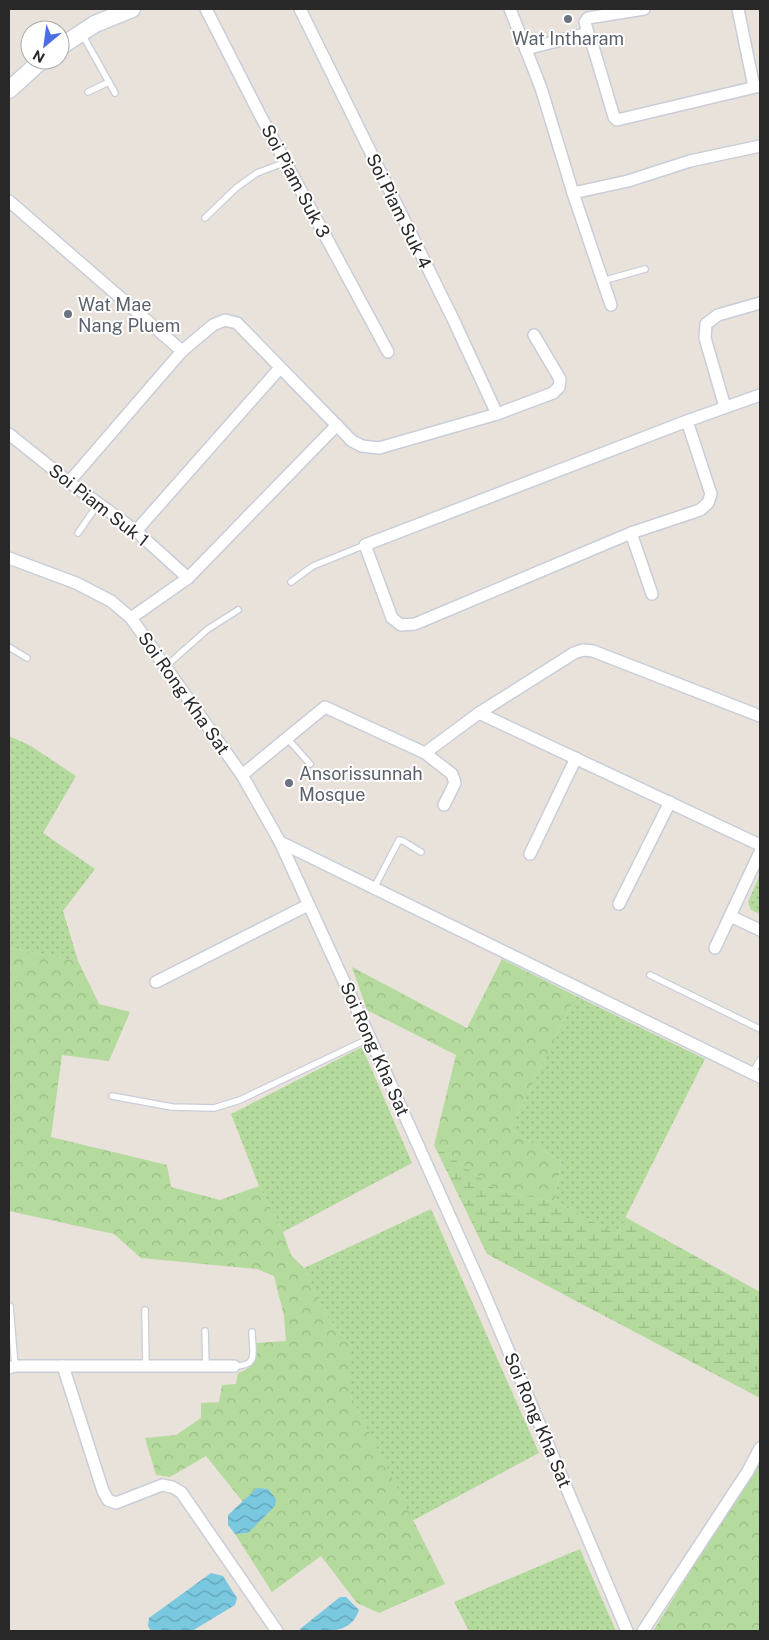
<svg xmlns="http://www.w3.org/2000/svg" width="769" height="1640" font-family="'Public Sans',sans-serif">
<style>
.grass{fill:url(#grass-dots)}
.forest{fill:url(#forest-crowns)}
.wetland{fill:url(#wetland-marsh)}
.water{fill:url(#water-waves)}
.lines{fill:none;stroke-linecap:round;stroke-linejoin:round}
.lane-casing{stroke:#c9cdd8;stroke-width:8}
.street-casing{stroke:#c9cdd8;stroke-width:14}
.secondary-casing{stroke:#c9cdd8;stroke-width:19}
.lane{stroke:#fff;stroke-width:5.5}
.street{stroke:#fff;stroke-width:11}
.secondary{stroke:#fff;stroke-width:16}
.worship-dot{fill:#6b7280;stroke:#fff;stroke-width:2}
.labels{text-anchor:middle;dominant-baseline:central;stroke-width:4;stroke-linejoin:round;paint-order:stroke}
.worship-label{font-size:18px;fill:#5b616d;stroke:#fff;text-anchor:start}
.street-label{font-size:18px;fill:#282828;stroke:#fff}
</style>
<defs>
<pattern id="grass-dots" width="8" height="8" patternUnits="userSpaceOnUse" patternTransform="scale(1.25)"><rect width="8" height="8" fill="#b4da9d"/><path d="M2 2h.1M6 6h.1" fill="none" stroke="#9bbb87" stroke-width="1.8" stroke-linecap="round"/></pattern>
<pattern id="forest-crowns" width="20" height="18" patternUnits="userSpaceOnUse" patternTransform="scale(1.25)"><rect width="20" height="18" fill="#b4da9d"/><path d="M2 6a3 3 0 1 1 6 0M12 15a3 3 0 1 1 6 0" fill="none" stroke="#9bbb87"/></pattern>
<pattern id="wetland-marsh" width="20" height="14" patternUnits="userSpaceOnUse" patternTransform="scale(1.25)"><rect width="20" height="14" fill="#b4da9d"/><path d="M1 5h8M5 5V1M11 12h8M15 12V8" fill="none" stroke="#9bbb87"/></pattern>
<pattern id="water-waves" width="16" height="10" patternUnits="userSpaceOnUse" patternTransform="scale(1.25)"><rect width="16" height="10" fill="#79c8e0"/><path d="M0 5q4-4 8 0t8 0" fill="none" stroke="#63a2b6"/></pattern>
</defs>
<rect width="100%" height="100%" fill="#e9e2db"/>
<g class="grass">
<path d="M9 736 31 746 76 776 43 833 95 869 63 911 78 961 9 948Z"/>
<path d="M760 874V914L751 910 748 902Z"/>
<path d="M576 996 705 1059 617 1234 555 1202 561 1161 510 1129Z"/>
<path d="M362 1047 412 1163 283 1232 259 1186 231 1114Z"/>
<path d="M431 1209 539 1453 412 1521 351 1396V1346L326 1315 304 1268Z"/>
<path d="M580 1549 616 1631H469L454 1602Z"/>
</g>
<g class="forest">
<path d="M9 948 78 961 99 1004 130 1012 109 1061 62 1055 51 1137 167 1165 171 1187 220 1200 259 1186 283 1232 291 1255 304 1268 326 1315 351 1346V1396L445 1584 379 1613 357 1603 321 1556 272 1592 235 1534 248 1533 257 1488 243 1502 206 1456 170 1477 156 1475 145 1438 176 1435 201 1418V1403L219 1402 222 1385 236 1384 238 1373C254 1368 256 1359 256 1343L286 1341 284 1316 274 1276 257 1269 141 1258 114 1234 9 1211Z"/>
<path d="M502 959 576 996 510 1129 561 1161 555 1202 499 1191 434 1145 456 1055 367 1010 352 967 467 1028Z"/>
<path d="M760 1460V1631H653Z"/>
</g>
<path class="wetland" d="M434 1145 499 1191 555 1202 617 1234 625 1217 760 1292V1398L487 1254Z"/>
<g class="water">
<path d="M257 1488 268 1489 276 1499 275 1506 248 1533 235 1534 228 1525V1515Z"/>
<path d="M211 1573 223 1576 237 1598 235 1605 192 1631H151L148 1626 149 1618Z"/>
<path d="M340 1597H346L359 1610C351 1636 322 1631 300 1631V1629Z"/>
</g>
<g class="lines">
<g class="lane-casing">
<g id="lane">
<path d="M82 34 115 93"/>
<path d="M88 92 109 82"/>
<path d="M205 218 236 188 257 173 286 162"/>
<path d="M602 281 645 269"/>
<path d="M78 533 98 504"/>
<path d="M291 582 313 566 365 545"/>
<path d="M9 647 27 658"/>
<path d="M165 667 208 629 238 610"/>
<path d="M287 738 310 764"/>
<path d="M374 888 399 840 403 841 421 852"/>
<path d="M650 975 760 1029"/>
<path d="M752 1073 760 1060"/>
<path d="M112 1096 172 1107 214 1108 240 1100 370 1038"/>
<path d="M10 1306 15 1366"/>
<path d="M145 1310 146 1366"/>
<path d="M205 1331 206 1366"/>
<path d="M234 1366C260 1366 252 1352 252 1332"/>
</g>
</g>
<g class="street-casing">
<g id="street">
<path d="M206 9 259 113 388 352"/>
<path d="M300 9 453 319 497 414"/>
<path d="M510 9 541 88 573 193 611 305"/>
<path d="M738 9 754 87"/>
<path d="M588 33 585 22 588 18 644 9"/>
<path d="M526 49 588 33 595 53 614 117 617 120 760 86"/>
<path d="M573 193 628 181 690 161 760 146"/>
<path d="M9 201 182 351 213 325 225 320 237 323 352 441 362 446 379 448 497 414 553 393 559 387 560 379 534 335"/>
<path d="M725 407 705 338 706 324 718 315 760 303"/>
<path d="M687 421 365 545 392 618 401 625 415 624 631 533 700 510 708 503 711 494 687 421 760 395"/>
<path d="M9 434 69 482 136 531 188 578"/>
<path d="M69 482 182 351"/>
<path d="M136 531 280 368"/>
<path d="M631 533 652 594"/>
<path d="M9 558 76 583 111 601 131 618 242 775 280 842 370 1038 482 1288 627 1631"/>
<path d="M131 618 188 578 337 425"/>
<path d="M479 713 760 845"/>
<path d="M425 753 452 774 455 783 444 805"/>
<path d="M242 775 325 707 425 753 479 713 574 653 583 650 593 651 760 716"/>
<path d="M280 842 760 1077"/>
<path d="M530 854 576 758"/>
<path d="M619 904 670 802"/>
<path d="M730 916 760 930"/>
<path d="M715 948 760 852"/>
<path d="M156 982 308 905"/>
<path d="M63 1366 103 1491 108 1500 116 1503 162 1485 172 1487 181 1492 277 1631"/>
<path d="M9 1368 15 1366H234"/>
<path d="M643 1631 748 1471 760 1448"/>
</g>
</g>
<g class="secondary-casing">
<g id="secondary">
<path d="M60 47 95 24 132 9"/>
<path d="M9 90 42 60"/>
</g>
</g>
<use href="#lane" class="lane"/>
<use href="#street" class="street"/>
<use href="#secondary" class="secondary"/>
</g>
<g class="worship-dot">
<circle cx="568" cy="19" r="5"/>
<circle cx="68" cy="314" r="5"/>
<circle cx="289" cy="783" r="5"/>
</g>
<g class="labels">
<g class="worship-label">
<text x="568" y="38" text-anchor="middle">Wat Intharam</text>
<text x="78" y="304">Wat Mae<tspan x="78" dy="21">Nang Pluem</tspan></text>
<text x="299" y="773">Ansorissunnah<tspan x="299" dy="21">Mosque</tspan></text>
</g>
<g class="street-label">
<text transform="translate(296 181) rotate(62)">Soi Piam Suk 3</text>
<text transform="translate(399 211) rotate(64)">Soi Piam Suk 4</text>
<text transform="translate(99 505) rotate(38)">Soi Piam Suk 1</text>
<text transform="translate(184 693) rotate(55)">Soi Rong Kha Sat</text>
<text transform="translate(375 1049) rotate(66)">Soi Rong Kha Sat</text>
<text transform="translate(538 1420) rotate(67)">Soi Rong Kha Sat</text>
</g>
</g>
<rect width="769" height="1640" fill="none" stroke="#282828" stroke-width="20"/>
<g transform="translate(45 45) rotate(209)"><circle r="24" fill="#ffffff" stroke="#a9a9a9"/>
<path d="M0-4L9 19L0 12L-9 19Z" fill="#4c6ee5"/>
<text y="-8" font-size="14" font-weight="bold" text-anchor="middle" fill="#282828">N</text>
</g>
</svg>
